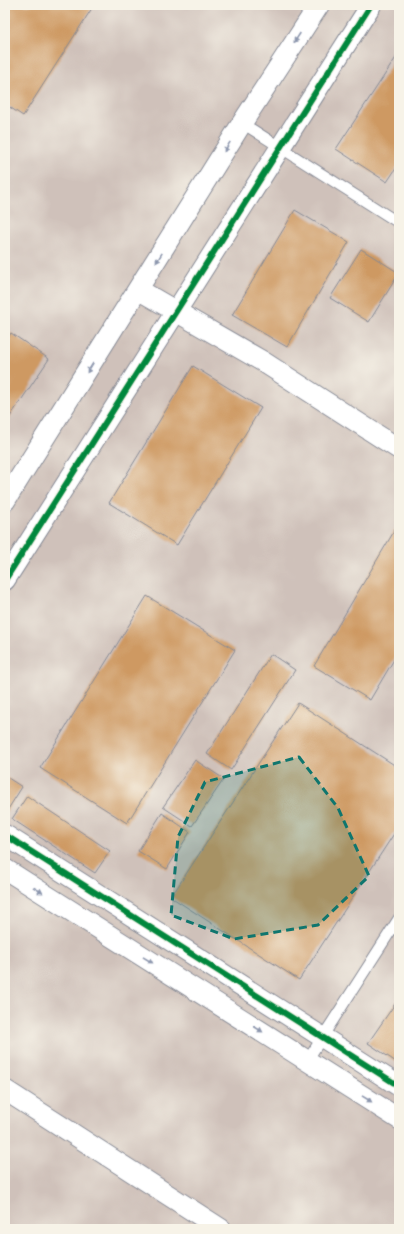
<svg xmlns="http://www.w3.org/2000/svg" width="404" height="1234" font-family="Pangolin,sans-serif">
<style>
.industrial{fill:#cfc1ba}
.building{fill:#ce9962}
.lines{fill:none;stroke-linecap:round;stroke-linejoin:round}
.lane-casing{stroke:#868994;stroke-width:12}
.street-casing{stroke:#868994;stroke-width:22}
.lane{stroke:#fff;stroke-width:10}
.street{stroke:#fff;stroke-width:20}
.cycleway-casing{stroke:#f7f3e8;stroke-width:8}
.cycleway{stroke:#00873e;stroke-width:6}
.oneway{fill:#8d97ae}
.marked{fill:#0f766e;fill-opacity:0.2;stroke:#0f766e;stroke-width:3;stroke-dasharray:8 5;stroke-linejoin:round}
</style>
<rect width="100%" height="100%" fill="#f7f3e8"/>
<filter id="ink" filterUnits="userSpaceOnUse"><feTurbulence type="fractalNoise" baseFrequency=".025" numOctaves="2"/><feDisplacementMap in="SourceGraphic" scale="8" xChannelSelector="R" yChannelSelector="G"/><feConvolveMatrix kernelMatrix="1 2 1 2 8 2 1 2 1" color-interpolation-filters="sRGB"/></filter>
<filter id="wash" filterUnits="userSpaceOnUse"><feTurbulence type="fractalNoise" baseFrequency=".012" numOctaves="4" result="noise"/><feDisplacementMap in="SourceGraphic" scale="16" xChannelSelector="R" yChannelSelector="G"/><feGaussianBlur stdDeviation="0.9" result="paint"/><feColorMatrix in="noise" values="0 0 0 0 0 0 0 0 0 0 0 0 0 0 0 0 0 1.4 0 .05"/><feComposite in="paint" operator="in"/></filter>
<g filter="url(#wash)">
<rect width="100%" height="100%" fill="#f2e3c9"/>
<rect class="industrial" x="5" y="5" width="394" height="1224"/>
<g id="blocks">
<g class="building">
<path d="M5 5H94L23 116 5 104Z"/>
<path d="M399 53V164L387 182 336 149Z"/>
<path d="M295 210 349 242 287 347 232 315Z"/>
<path d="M361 249 399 273 369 322 330 298Z"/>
<path d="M11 333 49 359 5 424V342Z"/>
<path d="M193 366 261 408 177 545 109 503Z"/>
<path d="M399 523V651L370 700 314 666Z"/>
<path d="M147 596 235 650 127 823 40 768Z"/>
<path d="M271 654 295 670 231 770 207 754Z"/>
<path d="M298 703 399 768V826L299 980 171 897Z"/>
<path d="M195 760 224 779 192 826 163 807Z"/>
<path d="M5 776 22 787 5 814Z"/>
<path d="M27 796 110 851 95 873 12 819Z"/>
<path d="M162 813 190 832 167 869 138 851Z"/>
<path d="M397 1001 399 1002V1064L368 1043Z"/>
</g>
</g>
</g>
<g filter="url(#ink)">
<use href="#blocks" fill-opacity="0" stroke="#868994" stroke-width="1"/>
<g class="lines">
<g class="lane-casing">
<g id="lane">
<path d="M242 123 399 223"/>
<path d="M307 1061 399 918"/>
</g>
</g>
<g class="street-casing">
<g id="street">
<path d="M139 290 262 361 399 449"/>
<path d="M5 501 242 123 319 5"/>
<path d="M5 580 371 5"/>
<path d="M5 835 399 1086"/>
<path d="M5 869 399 1119"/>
<path d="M5 1090 221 1229"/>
</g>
</g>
<use href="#lane" class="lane"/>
<use href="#street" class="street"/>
<g class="cycleway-casing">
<g id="cycleway">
<path d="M5 580 371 5"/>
<path d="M5 835 399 1086"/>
</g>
</g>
<use href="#cycleway" class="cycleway"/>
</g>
<defs><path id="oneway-solid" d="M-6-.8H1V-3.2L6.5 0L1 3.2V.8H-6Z"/></defs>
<g class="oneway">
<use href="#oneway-solid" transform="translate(297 38) rotate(123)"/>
<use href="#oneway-solid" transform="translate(227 147) rotate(122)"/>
<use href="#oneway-solid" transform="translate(159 258) rotate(122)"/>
<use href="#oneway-solid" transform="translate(90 368) rotate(122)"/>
<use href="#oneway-solid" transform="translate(38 890) rotate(32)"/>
<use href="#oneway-solid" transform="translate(148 960) rotate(32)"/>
<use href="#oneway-solid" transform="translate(258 1029) rotate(32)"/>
<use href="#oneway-solid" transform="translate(367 1099) rotate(32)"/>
</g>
</g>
<path class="marked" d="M299 757 338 808 369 876 318 925 234 939 171 915 178 837 205 782Z"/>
<rect width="404" height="1234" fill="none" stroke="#f7f3e8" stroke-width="20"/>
</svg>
